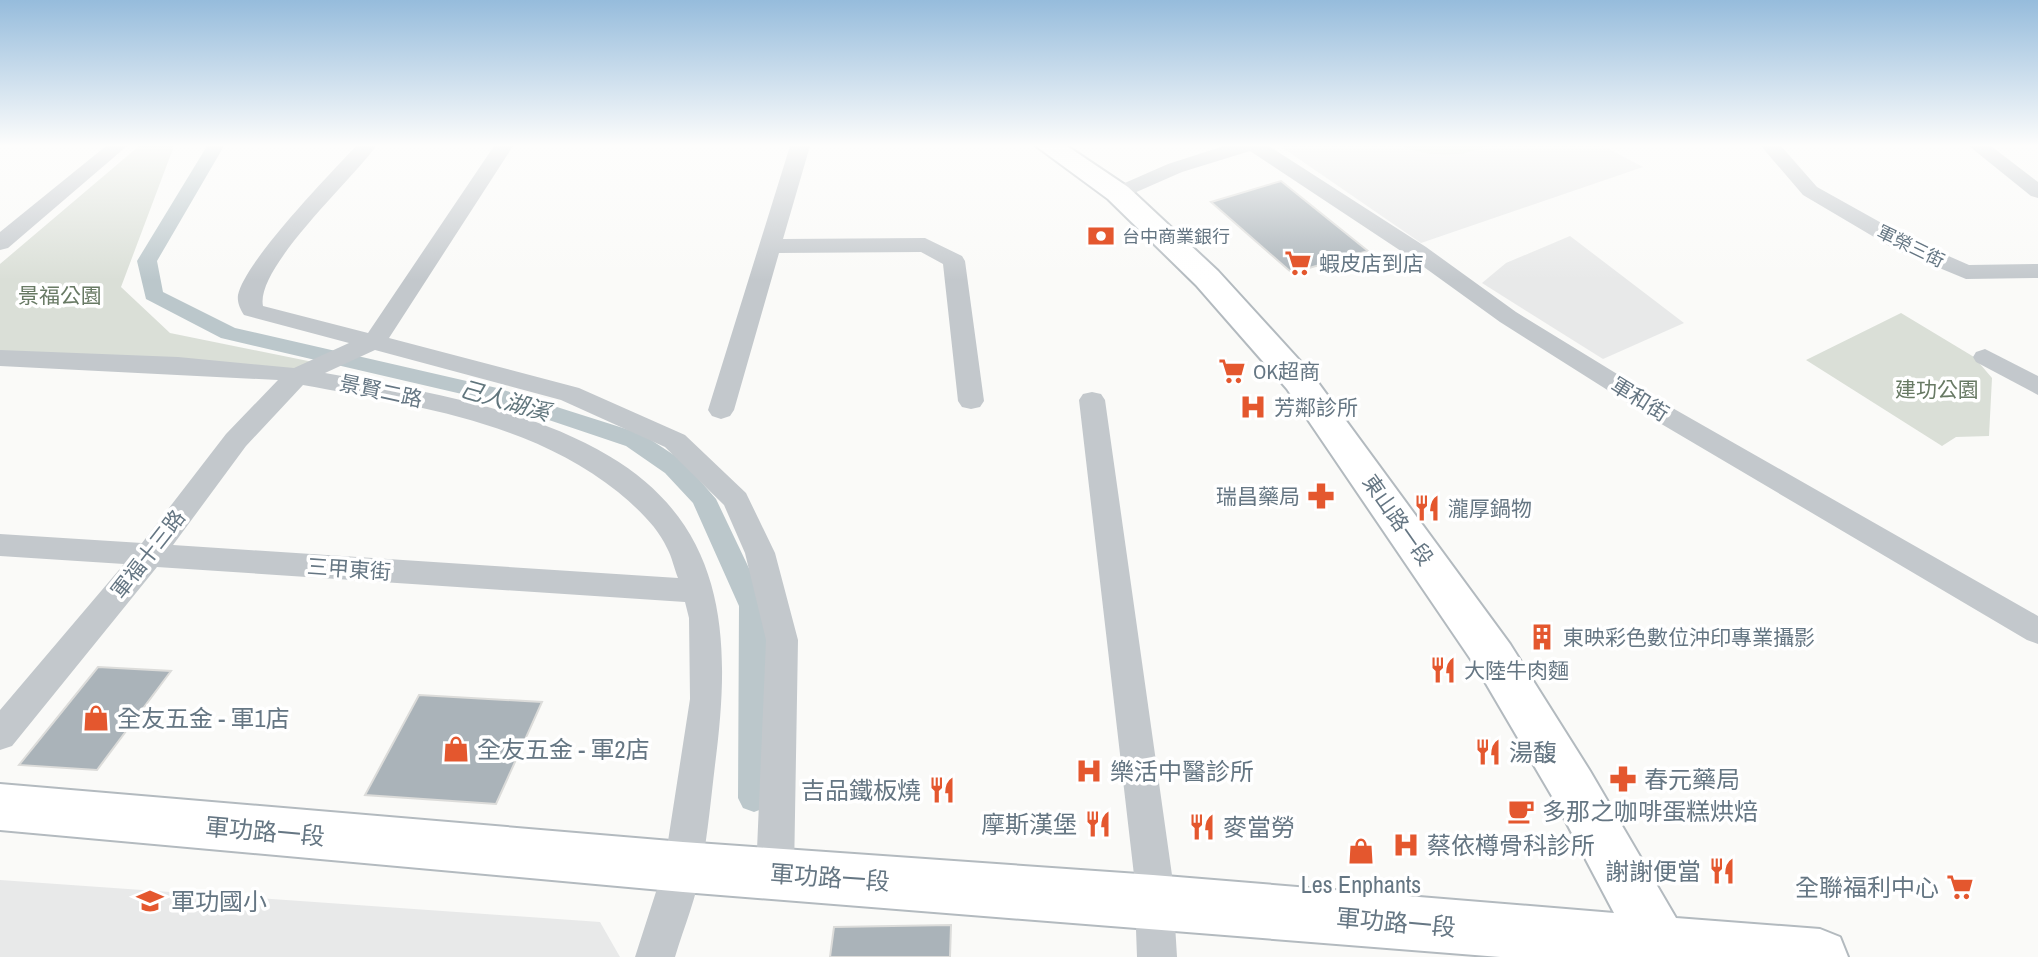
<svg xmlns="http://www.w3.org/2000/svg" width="2038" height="957" font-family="'Archivo Narrow','Noto Sans TC',sans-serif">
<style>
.built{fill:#e8e9e9}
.green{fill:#dadfd7}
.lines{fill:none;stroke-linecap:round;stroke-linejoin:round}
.canal{fill:#bbc7cb;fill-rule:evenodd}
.building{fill:#aab3b9;stroke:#dcdcda;stroke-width:2}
.secondary-casing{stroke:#b3babf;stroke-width:4}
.minor{fill:#c3c8cc;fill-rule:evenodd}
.secondary{fill:#fff;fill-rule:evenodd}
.labels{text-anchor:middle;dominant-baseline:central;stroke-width:7;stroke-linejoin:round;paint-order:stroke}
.far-poi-label{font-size:18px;fill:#657683;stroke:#fff;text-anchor:start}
.far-street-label{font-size:18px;fill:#657683;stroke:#fff}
.poi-label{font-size:21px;fill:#657683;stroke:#fff;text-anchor:start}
.park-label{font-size:21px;fill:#687a64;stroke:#fff}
.street-label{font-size:21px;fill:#657683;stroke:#fff}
.water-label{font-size:23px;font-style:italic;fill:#60757c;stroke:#fff}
.near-poi-label{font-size:24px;fill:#657683;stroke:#fff;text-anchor:start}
.near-street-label{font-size:24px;fill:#657683;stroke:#fff}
</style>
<rect width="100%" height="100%" fill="#fafaf8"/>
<g class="built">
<path d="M1280 146H1603L1643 167 1421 243Z"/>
<path d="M1570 236 1684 323 1603 359 1482 283 1506 263Z"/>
<path d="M0 880 600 922 620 957H0Z"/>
</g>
<g class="green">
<path d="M139 146H174L121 287 170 333 318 363 324 371 0 352V264Z"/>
<path d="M1402 146H1487C1462 158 1427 157 1402 146Z"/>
<path d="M1901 313 1974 357 1992 378 1989 436 1956 437 1942 446 1806 360Z"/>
</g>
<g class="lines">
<path class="canal" d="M207 146H224L157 261 163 292 235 328 497 388 642 434 683 461 716 499 767 606 770 798 765 808 754 812 743 808 738 798 739 606 693 503 665 473 626 446 492 401 221 338 146 299 137 261Z"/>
</g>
<g class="building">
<path d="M1281 181 1368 251 1292 273 1211 202Z"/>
<path d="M98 667 171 671 97 770 19 765Z"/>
<path d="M419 695 542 702 496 804 365 795Z"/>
<path d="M951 925 950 957H830L834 927Z"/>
</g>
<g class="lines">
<g class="secondary-casing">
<path id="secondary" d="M1036 146H1067L1128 187 1218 271 1311 373 1510 644 1590 771 1676 918 1820 929 1840 937 1848 957H1500L683 892 0 830V784L683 842 1153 875 1614 913 1556 803 1478 670 1287 389 1196 285 1108 199Z"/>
</g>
<g class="minor">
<path d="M106 146H127L8 248 0 250V232Z"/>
<path d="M356 146H376C353 179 255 268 263 306L368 333 494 146H513L389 338 579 388 685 435 746 493 775 553 798 640 794 873 789 886 775 891 761 886 756 873 766 640 745 553 724 505 665 447 561 400 375 350 325 373C418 390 527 407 609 456 729 527 731 642 715 765 711 798 708 832 702 865 697 896 684 927 675 957H635L664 867 690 699 689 618 685 602 157 567 12 746 0 750V710L124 564 0 556V534L142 543 226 434 278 380 0 366V350L178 357 294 368 349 343 244 315C240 309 237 302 238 295 245 261 330 174 356 146ZM303 385C411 405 530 421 618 492 636 507 657 526 667 548 672 557 674 568 678 578L173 545 246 446Z"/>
<path d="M790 146H810L783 239 925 238 962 256 965 261 984 401 980 407 971 409 962 407 958 401 943 264 921 252 779 253 734 410 730 416 721 419 712 416 708 410Z"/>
<path d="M1224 146H1269L1426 247 1516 312 1676 410 2038 616V644L2027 640 1658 422 1500 322 1410 257 1250 151 1182 172 1125 197 1118 199 1108 193 1111 189 1168 164Z"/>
<path d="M1761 146H1781L1817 187 1912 240 1969 265 2038 264V278L1966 279 1896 250 1803 195Z"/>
<path d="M1969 146H1991L2038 182V198L2031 196Z"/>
<path d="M1985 349 2038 376V395L1976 362 1973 357 1976 352Z"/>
<path d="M1092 392 1101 394 1105 400 1172 875 1177 957H1137L1134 875 1079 400 1083 394Z"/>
</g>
<use href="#secondary" class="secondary"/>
</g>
<linearGradient id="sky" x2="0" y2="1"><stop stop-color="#96bcdc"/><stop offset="0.52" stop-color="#fdfdfc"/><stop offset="1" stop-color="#fdfdfc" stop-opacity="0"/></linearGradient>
<rect width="2038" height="280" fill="url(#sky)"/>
<defs>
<g id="bank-bare" transform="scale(2.1)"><path d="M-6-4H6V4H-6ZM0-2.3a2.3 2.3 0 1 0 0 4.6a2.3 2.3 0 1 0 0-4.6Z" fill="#e4572e" stroke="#fff" stroke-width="2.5" paint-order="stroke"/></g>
<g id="supermarket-bare" transform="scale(2.1)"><path d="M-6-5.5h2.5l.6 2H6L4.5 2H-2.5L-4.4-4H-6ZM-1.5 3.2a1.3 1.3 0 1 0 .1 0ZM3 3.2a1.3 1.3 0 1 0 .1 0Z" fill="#e4572e" stroke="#fff" stroke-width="2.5" paint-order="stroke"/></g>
<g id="hospital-bare" transform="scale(2.1)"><path d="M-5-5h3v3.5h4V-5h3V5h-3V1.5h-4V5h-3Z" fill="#e4572e" stroke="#fff" stroke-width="2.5" paint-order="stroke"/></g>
<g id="pharmacy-bare" transform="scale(2.1)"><path d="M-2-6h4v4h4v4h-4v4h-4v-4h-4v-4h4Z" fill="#e4572e" stroke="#fff" stroke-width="2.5" paint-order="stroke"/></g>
<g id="restaurant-bare" transform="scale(2.1)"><path d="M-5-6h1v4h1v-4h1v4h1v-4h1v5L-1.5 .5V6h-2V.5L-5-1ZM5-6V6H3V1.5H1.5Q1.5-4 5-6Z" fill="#e4572e" stroke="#fff" stroke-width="2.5" paint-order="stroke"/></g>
<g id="building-bare" transform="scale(2.1)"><path d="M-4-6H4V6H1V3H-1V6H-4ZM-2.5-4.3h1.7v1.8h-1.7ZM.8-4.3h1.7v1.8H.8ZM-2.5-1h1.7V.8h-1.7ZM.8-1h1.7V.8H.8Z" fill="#e4572e" stroke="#fff" stroke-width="2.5" paint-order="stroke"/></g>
<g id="shop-bare" transform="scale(2.1)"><path d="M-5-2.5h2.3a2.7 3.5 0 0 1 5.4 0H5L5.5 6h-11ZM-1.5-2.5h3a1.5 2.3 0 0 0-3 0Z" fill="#e4572e" stroke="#fff" stroke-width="2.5" paint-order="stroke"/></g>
<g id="cafe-bare" transform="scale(2.1)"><path d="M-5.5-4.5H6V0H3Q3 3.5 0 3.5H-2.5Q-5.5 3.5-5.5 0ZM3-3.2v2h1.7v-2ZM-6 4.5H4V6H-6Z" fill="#e4572e" stroke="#fff" stroke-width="2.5" paint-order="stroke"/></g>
<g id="school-bare" transform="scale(2.1)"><path d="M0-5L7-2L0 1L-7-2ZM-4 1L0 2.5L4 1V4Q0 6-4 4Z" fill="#e4572e" stroke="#fff" stroke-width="2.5" paint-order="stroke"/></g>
</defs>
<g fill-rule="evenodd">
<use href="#bank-bare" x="1101" y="236"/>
<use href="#supermarket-bare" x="1298" y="263"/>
<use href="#supermarket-bare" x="1232" y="371"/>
<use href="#hospital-bare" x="1253" y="407"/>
<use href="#pharmacy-bare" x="1321" y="496"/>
<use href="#restaurant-bare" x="1427" y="508"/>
<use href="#building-bare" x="1542" y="637"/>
<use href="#restaurant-bare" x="1443" y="670"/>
<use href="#shop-bare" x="96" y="718"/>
<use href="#shop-bare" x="456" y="749"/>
<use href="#restaurant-bare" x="1488" y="752"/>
<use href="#hospital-bare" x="1089" y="771"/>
<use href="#pharmacy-bare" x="1623" y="779"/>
<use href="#restaurant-bare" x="942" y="790"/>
<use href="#cafe-bare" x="1521" y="811"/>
<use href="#restaurant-bare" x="1098" y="824"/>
<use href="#restaurant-bare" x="1202" y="827"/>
<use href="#hospital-bare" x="1406" y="845"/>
<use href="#shop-bare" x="1361" y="851"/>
<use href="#restaurant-bare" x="1722" y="871"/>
<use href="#supermarket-bare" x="1960" y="887"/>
<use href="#school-bare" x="150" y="901"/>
</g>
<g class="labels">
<g class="far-poi-label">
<text x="1122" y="236">台中商業銀行</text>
</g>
<g class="far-street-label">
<text transform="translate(1911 246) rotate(26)">軍榮三街</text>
</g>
<g class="poi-label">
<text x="1319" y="263">蝦皮店到店</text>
<text x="1253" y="371">OK超商</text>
<text x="1274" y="407">芳鄰診所</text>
<text x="1300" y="496" text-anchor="end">瑞昌藥局</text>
<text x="1448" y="508">瀧厚鍋物</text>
<text x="1563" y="637">東映彩色數位沖印專業攝影</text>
<text x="1464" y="670">大陸牛肉麵</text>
</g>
<g class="park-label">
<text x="60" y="295">景福公園</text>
<text x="1937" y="389">建功公園</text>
</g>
<g class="street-label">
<text transform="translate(381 391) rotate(12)">景賢二路</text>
<text transform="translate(1640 399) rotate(32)">軍和街</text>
<text transform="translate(1398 520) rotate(55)">東山路一段</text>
<text transform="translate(148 554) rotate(-52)">軍福十三路</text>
<text transform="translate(349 569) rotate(4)">三甲東街</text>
</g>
<g class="water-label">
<text transform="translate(505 400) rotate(16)">己人湖溪</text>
</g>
<g class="near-poi-label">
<text x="117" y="718">全友五金 - 軍1店</text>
<text x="477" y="749">全友五金 - 軍2店</text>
<text x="1509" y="752">湯馥</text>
<text x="1110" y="771">樂活中醫診所</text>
<text x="1644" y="779">春元藥局</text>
<text x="921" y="790" text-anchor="end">吉品鐵板燒</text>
<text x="1542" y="811">多那之咖啡蛋糕烘焙</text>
<text x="1077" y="824" text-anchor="end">摩斯漢堡</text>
<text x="1223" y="827">麥當勞</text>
<text x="1427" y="845">蔡依樽骨科診所</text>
<text x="1701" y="871" text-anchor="end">謝謝便當</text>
<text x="1361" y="884" text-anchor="middle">Les Enphants</text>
<text x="1939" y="887" text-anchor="end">全聯福利中心</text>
<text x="171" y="901">軍功國小</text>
</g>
<g class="near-street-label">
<text transform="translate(265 831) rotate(5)">軍功路一段</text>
<text transform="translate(830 877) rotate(4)">軍功路一段</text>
<text transform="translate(1396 922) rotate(5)">軍功路一段</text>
</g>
</g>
</svg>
